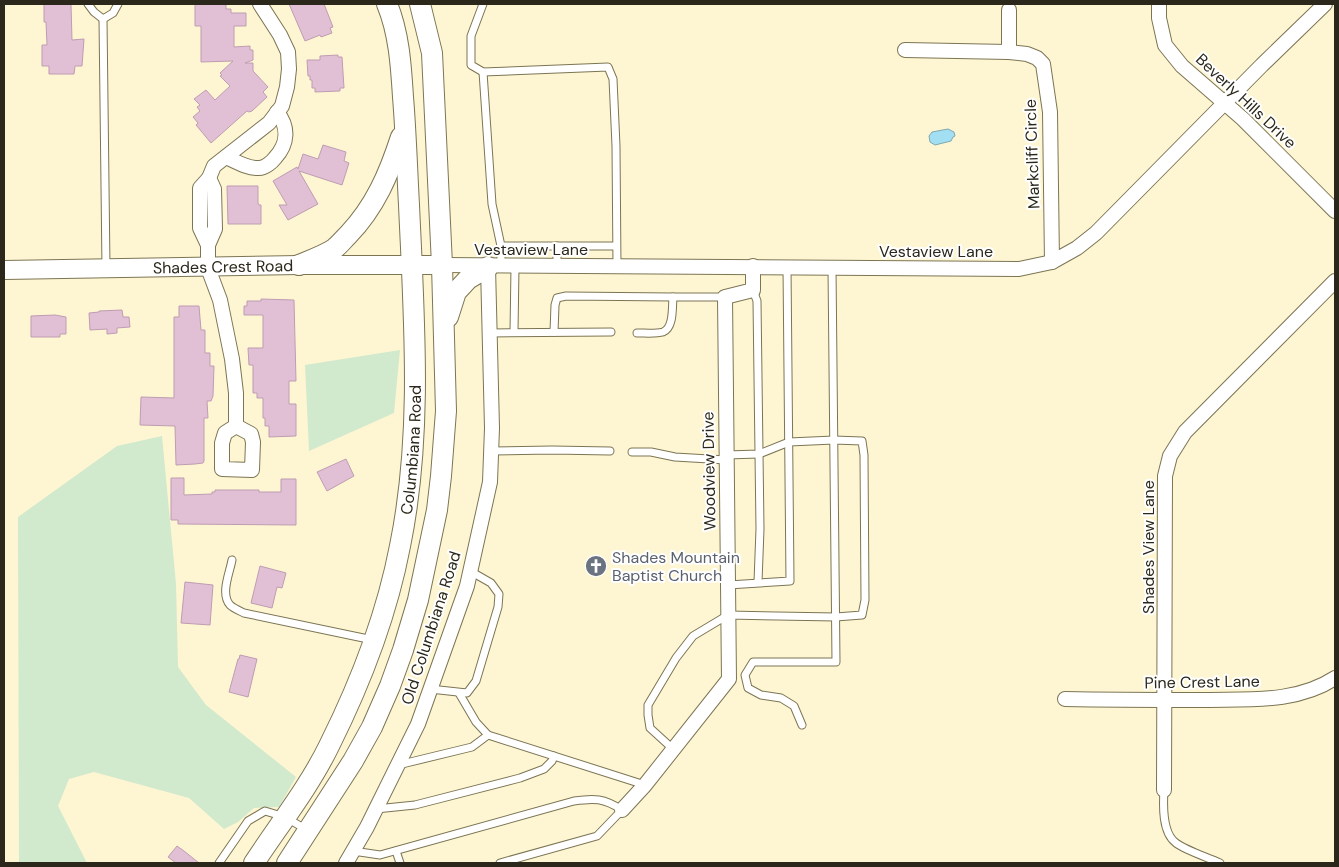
<svg xmlns="http://www.w3.org/2000/svg" width="1339" height="867" font-family="'DM Sans',sans-serif">
<style>
.green{fill:#d1e9cc}
.water{fill:#a3dff3;stroke:#7fa8b2}
.building{fill:#e1bfd4;stroke:#be9db2}
.lines{fill:none;stroke-linecap:round;stroke-linejoin:round}
.service-casing{stroke:#7c7554;stroke-width:9}
.minor-casing{stroke:#7c7554;stroke-width:16}
.tertiary-casing{stroke:#7c7554;stroke-width:20}
.secondary-casing{stroke:#7c7554;stroke-width:22}
.service{stroke:#fff;stroke-width:7}
.minor{stroke:#fff;stroke-width:14}
.tertiary{stroke:#fff;stroke-width:18}
.secondary{stroke:#fff;stroke-width:20}
.labels{text-anchor:middle;dominant-baseline:central;stroke-width:4;stroke-linejoin:round;paint-order:stroke}
.street-label{font-size:16px;fill:#2b271a;stroke:#fff}
.worship-label{font-size:16px;fill:#5b616d;stroke:#fff;text-anchor:start}
</style>
<rect width="100%" height="100%" fill="#fef6d2"/>
<g class="green">
<path d="M400 350 394 413 309 451 305 365Z"/>
<path d="M162 436 176 584 178 667 206 705 296 777 279 807 254 808 238 822 224 829 189 798 94 772 69 779 58 806 87 863H19L18 517 117 446Z"/>
</g>
<path class="water" d="M948 129 954 132 955 136 953 137 951 141 935 145 930 142 929 136 932 132Z"/>
<g class="building">
<path d="M44 4H71L72 40 84 39 82 66H75L74 74H49V66H42V45H47L46 22H44Z"/>
<path d="M195 4H223L226 5V9H231V13H246V26H234V47L250 46V50H253V60L245 63H253V71L268 87 263 92 267 97 252 111 249 112 247 111 211 143 196 125 198 123 193 117 200 111 197 107 200 105 194 99 206 90 215 100 230 86 220 76 222 75 220 73 233 61 201 62V26H195Z"/>
<path d="M289 4H324L333 27 330 28 332 33 321 37 320 35 305 41Z"/>
<path d="M338 55V57H342L344 88H340V91L315 92V88H312V80H310V76H308L307 60H320V56Z"/>
<path d="M323 145 346 152 344 161 349 163 342 185 299 171 318 204 288 220 279 205H287L273 181 297 167 298 169 303 154 318 159Z"/>
<path d="M227 186H258V203L259 205H261V224H228Z"/>
<path d="M261 299 294 300 296 381H289V404H296V436L269 437V426H265V418H263V398H257V393H253V365H249L248 348H263V315H244V306H247V301H261Z"/>
<path d="M179 306H199L201 330H205V353H210V366H214L213 396 211 401H207L208 418H204V461L203 463 195 464 176 465 175 426 140 425 141 397 174 398V317H179Z"/>
<path d="M122 310 123 317H129L130 327 117 328V333L107 334V329L90 330 89 313 99 312V311Z"/>
<path d="M55 315 66 317V334H60V337H31V316Z"/>
<path d="M346 459 354 476 327 491 317 472Z"/>
<path d="M171 478H184V495L212 494V492H215V490H259V492H281V479H296V525L178 524V520H171Z"/>
<path d="M260 566 286 573 282 588 277 587 272 608 251 603Z"/>
<path d="M185 582 213 585 210 625 181 623Z"/>
<path d="M240 655 257 659 248 697 229 692 238 659H239Z"/>
<path d="M177 846 184 851 199 863H176L168 857Z"/>
</g>
<g class="lines">
<g class="service-casing">
<g id="service">
<path d="M88 4 94 12 103 19"/>
<path d="M483 4 471 36V65L483 72 608 67 613 79 616 146 617 267"/>
<path d="M103 19 106 268"/>
<path d="M103 19 113 13 118 4"/>
<path d="M483 72 492 204 501 246H616"/>
<path d="M557 246V267"/>
<path d="M501 266V246"/>
<path d="M753 290 757 301 760 529 758 582"/>
<path d="M514 332 515 267"/>
<path d="M554 332 555 305 557 298 566 296 673 297"/>
<path d="M490 333 611 332"/>
<path d="M637 333C645 333 656 334 663 332 674 328 672 307 673 297H725"/>
<path d="M491 451 552 450 610 451"/>
<path d="M632 452H651L675 457 726 460"/>
<path d="M232 560C230 572 220 594 230 605 233 608 240 611 244 613L373 640"/>
<path d="M728 585 790 581 787 267"/>
<path d="M430 689 467 693 476 681 498 607 499 594 491 583 470 571"/>
<path d="M802 725 794 706 781 698 761 695 748 688 745 675 753 662H836L832 268"/>
<path d="M488 735 645 785"/>
<path d="M673 749 650 728 648 715V705L676 658 693 636 728 615 836 617 862 615 865 600 864 455 862 441 834 440 789 442 759 454 726 455"/>
<path d="M398 765 472 747 488 735 476 722 459 693"/>
<path d="M1164 790C1163 806 1162 833 1176 843 1187 851 1207 857 1220 863"/>
<path d="M376 809 415 805 520 778 544 769 552 761 554 756"/>
<path d="M353 851 380 855 574 801C594 798 604 798 622 810L597 836 500 863"/>
<path d="M396 851 400 863"/>
<path d="M219 863 248 821 265 811 285 817 307 830"/>
</g>
</g>
<g class="minor-casing">
<g id="minor">
<path d="M1159 4V18L1165 45 1182 66 1243 119 1335 211"/>
<path d="M905 50 1009 52 1027 54 1037 58 1043 64 1050 112 1052 262"/>
<path d="M1009 52V10"/>
<path d="M226 157C235 161 248 169 259 168 265 168 272 162 275 158 288 144 289 127 277 112"/>
<path d="M208 245 215 229 214 189 209 178"/>
<path d="M442 265 1019 269 1052 262 1077 248 1096 233 1262 65 1325 4"/>
<path d="M236 426V393L232 359 220 300 208 268V245L200 228V188L209 178 214 166 269 123 282 106 287 87 289 69 288 52 280 35 260 4"/>
<path d="M236 426 251 434 253 442 252 470 222 469V443L225 433Z"/>
<path d="M1065 699C1112 700 1159 700 1206 700 1250 699 1297 703 1335 678"/>
<path d="M1164 790 1165 476 1170 456 1185 432 1335 281"/>
<path d="M622 810 645 785 729 679 725 297 753 290V266"/>
<path d="M346 863 367 827 418 724 467 586 490 482 492 428 488 267"/>
</g>
</g>
<g class="tertiary-casing">
<g id="tertiary">
<path id="s1" d="M4 270 299 265H442"/>
</g>
</g>
<g class="secondary-casing">
<g id="secondary">
<path d="M299 265C311 260 323 256 334 249 339 245 343 240 348 235 375 207 389 174 401 137"/>
<path d="M448 317 456 292 468 279 488 267"/>
<path id="s2" d="M254 863C279 825 309 787 329 746 360 684 387 614 400 546 423 434 414 318 409 205 407 169 406 133 403 97 401 65 399 33 387 4"/>
<path d="M287 863 353 761 372 727 390 686 403 650 418 600 437 510 441 476 446 411 442 265 432 53 420 4"/>
</g>
</g>
<use href="#service" class="service"/>
<use href="#minor" class="minor"/>
<use href="#tertiary" class="tertiary"/>
<use href="#secondary" class="secondary"/>
</g>
<defs>
<g id="church-disc" transform="scale(1.125)"><circle r="9.5" fill="#6b7280" stroke="#fff"/><path d="M-1.2-6h2.4v3.5h3.3v2.4h-3.3V6h-2.4V-.1h-3.3v-2.4h3.3Z" fill="#fff"/></g>
</defs>
<g fill-rule="evenodd">
<use href="#church-disc" x="596" y="566"/>
</g>
<g class="labels">
<g class="street-label">
<text transform="translate(1246 101) rotate(43)">Beverly Hills Drive</text>
<text transform="translate(1032 154) rotate(-92)">Markcliff Circle</text>
<text x="531" y="249">Vestaview Lane</text>
<text x="936" y="251">Vestaview Lane</text>
<text stroke="none"><textPath href="#s1" startOffset="219">Shades Crest Road</textPath></text>
<text stroke="none"><textPath href="#s2" startOffset="449">Columbiana Road</textPath></text>
<text transform="translate(709 471) rotate(-91)">Woodview Drive</text>
<text transform="translate(1148 547) rotate(-90)">Shades View Lane</text>
<text transform="translate(431 628) rotate(-72)">Old Columbiana Road</text>
<text transform="translate(1202 682) rotate(-1)">Pine Crest Lane</text>
</g>
<g class="worship-label">
<text x="612" y="557">Shades Mountain<tspan x="612" dy="18">Baptist Church</tspan></text>
</g>
</g>
<rect width="1339" height="867" fill="none" stroke="#2b271a" stroke-width="10"/>
</svg>
